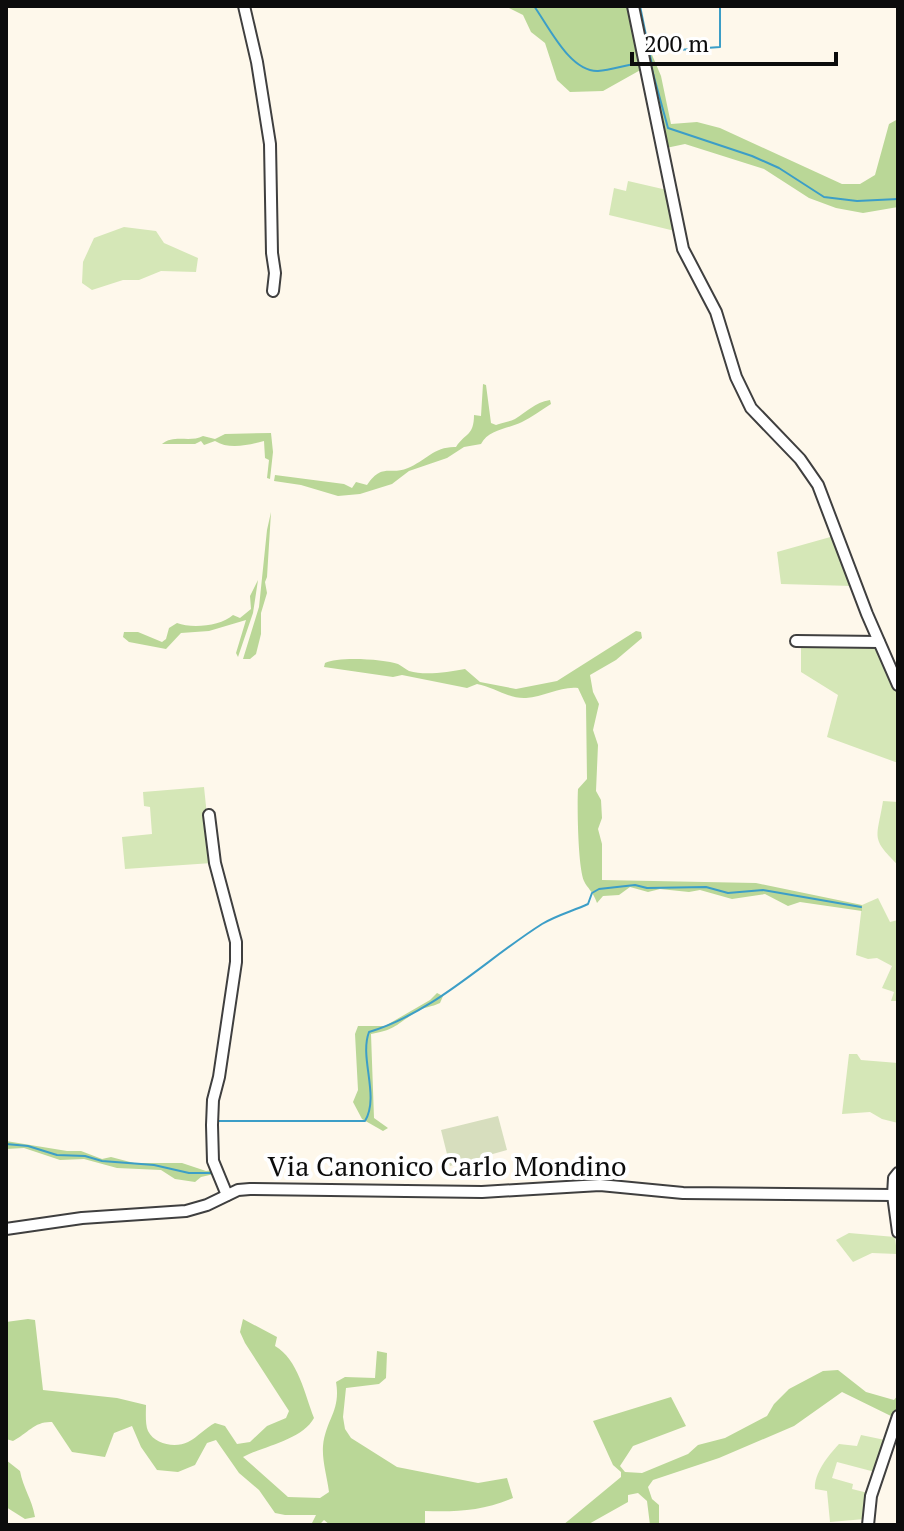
<svg xmlns="http://www.w3.org/2000/svg" width="904" height="1531" font-family="'PT Serif',serif">
<style>
.green{fill:#d5e7b7}
.forest{fill:#bad797}
.cemetery{fill:#d7debe}
.lines{fill:none;stroke-linecap:round;stroke-linejoin:round}
.stream{stroke:#3c9ec7;stroke-width:2}
.minor-casing{stroke:#3f3f3f;stroke-width:14}
.minor{stroke:#fff;stroke-width:10}
.labels{text-anchor:middle;dominant-baseline:central;stroke-width:8;stroke-linejoin:round;paint-order:stroke}
.street-label{font-size:28px;fill:#0c0c0c;stroke:#fff}
</style>
<rect width="100%" height="100%" fill="#fef8eb"/>
<g class="green">
<path d="M628 181 667 190 675 231 609 215 614 188 626 191Z"/>
<path d="M124 227 156 231 164 243 198 258 196 272 161 271 139 280H123L92 290 82 283 83 262 94 238Z"/>
<path d="M834 536 852 586 781 584 777 552Z"/>
<path d="M801 644 877 646 898 695V763L827 737 838 695 801 672Z"/>
<path d="M204 787 212 863 125 869 122 837 152 834 150 807 144 806 143 792Z"/>
<path d="M883 801 898 802V865C870 837 877 839 883 801Z"/>
<path d="M878 898 890 922 898 920V1001H891L894 992 882 988 892 966 877 958 868 959 856 955 862 905Z"/>
<path d="M849 1054H857L861 1060 898 1063V1123L882 1119 870 1112 842 1114Z"/>
<path d="M849 1233 895 1237 897 1254 872 1253 853 1262 836 1240Z"/>
<path d="M861 1435 885 1440 875 1472 837 1462 832 1478 853 1484 852 1489 868 1493 865 1519 830 1522 827 1491 815 1489C814 1473 828 1456 839 1444L857 1446Z"/>
</g>
<g class="forest">
<path d="M505 6H630L644 68 603 91 570 92 557 80 545 43 531 32 523 15Z"/>
<path d="M650 50 661 76 671 124 697 122 720 128 842 184H860L875 175 889 124 898 119V207L863 213 836 208 809 198 764 169 685 144 666 148 647 54Z"/>
<path d="M483 384 486 385 491 423 496 425C501 423 509 422 515 419 528 411 534 403 550 400L551 404C541 410 532 417 522 422 508 429 489 429 481 444L464 447 447 458 409 471 392 484 360 494 338 496 301 485 274 481 275 475 344 484 352 488 356 482 367 485C383 462 390 476 408 468 425 461 435 446 456 447 465 433 474 436 474 415L481 416Z"/>
<path d="M271 433 273 452 270 479 267 478 269 460 265 458 264 441C249 445 229 450 215 441L204 445 201 441 195 444H162C174 434 190 443 203 436L215 439 225 434Z"/>
<path d="M271 512 267 577 265 582 267 593 261 613V634L256 654 250 659H243L259 607 267 530Z"/>
<path d="M258 580 253 613 238 657 236 653 246 620 209 631 181 633 166 649 129 642 123 637 124 632H138L162 642 166 639 169 628 177 623C192 629 221 626 233 615L240 618 251 609 250 596Z"/>
<path d="M636 631 641 632 642 638 616 660 590 675 593 692 599 704 593 730 598 745 596 791 601 800 602 818 598 829 602 844V880L756 883 862 905V911L800 902 788 906 765 894 732 899 700 890 689 892 660 889 648 892 630 887 619 895 603 896 597 903C593 891 587 888 584 881 578 868 577 806 578 789L587 779 586 705 578 688C561 686 544 697 526 698 509 699 494 687 477 684L467 688 402 675 393 677 324 667 325 663C338 656 384 659 398 664 402 666 405 669 409 671 425 676 448 672 465 669L480 682 516 689 557 681Z"/>
<path d="M437 993 443 996 440 1003C432 1007 423 1007 416 1012 397 1024 395 1030 371 1034L374 1118 388 1128 383 1131 362 1119 353 1102 358 1090 355 1034 358 1026H385L430 1000Z"/>
<path d="M6 1141 67 1151H81L102 1159 111 1157 134 1163H182L206 1171 212 1170 214 1174 201 1177 195 1182 175 1179 161 1170 117 1168 84 1159 60 1160 24 1148 6 1149Z"/>
<path d="M28 1319 35 1320 43 1390 117 1398 146 1405C146 1412 145 1424 148 1431 155 1445 176 1448 188 1442 198 1437 205 1428 215 1423L225 1426 237 1444 250 1442 267 1426 286 1418 289 1411 245 1343 240 1332 243 1319 277 1337 275 1346C298 1359 305 1395 314 1418 302 1440 264 1446 243 1457L288 1497 320 1498 329 1492C327 1476 322 1461 323 1446 326 1419 341 1411 336 1382L345 1377 375 1378 377 1351 387 1353 386 1378 379 1384 346 1388 343 1417 345 1429 351 1438 397 1467 478 1483 507 1478 513 1498C483 1511 456 1512 425 1511V1524L427 1525H330L324 1520 319 1525H311L316 1515H285L275 1513 259 1490 239 1473 216 1440 207 1443 195 1465 178 1472 157 1470 141 1447 132 1426 114 1433 105 1457 72 1452 52 1422C35 1421 28 1433 13 1441L6 1439V1322Z"/>
<path d="M838 1370 866 1392 894 1400 898 1395V1405L893 1417 842 1392 794 1426 719 1458 653 1480 648 1487 652 1499 659 1505V1525H650L647 1501 638 1493 628 1495V1502L587 1525H563L621 1477V1472L613 1465 593 1421 671 1397 686 1426 633 1446 620 1466 625 1472 642 1473 688 1454 698 1445 725 1438 767 1416 774 1404 789 1389 823 1371Z"/>
<path d="M6 1460 20 1471C23 1488 32 1499 35 1517L25 1519 6 1507Z"/>
</g>
<path class="cemetery" d="M498 1116 507 1150 450 1166 441 1130Z"/>
<g class="lines">
<g class="stream">
<path d="M534 6C549 27 570 72 598 71 613 70 627 64 642 63"/>
<path d="M640 6 652 65"/>
<path d="M650 52 720 47V6"/>
<path d="M651 66 668 128 752 156 779 168 824 197 857 201 898 199"/>
<path d="M218 1121H365C380 1096 359 1058 369 1032 435 1012 485 960 542 924 557 915 573 911 588 904L592 893 599 889 635 885 647 888 706 887 728 893 763 890 861 907"/>
<path d="M6 1144 28 1146 57 1155 85 1156 102 1161 154 1165 189 1173H212"/>
</g>
<g class="minor-casing">
<g id="minor">
<path d="M244 6 257 62 270 144 272 253 275 273 273 291"/>
<path d="M633 6 683 249 716 312 736 377 751 408 800 459 818 485 867 614 898 685"/>
<path d="M796 641 879 642"/>
<path d="M209 815 215 863 236 942V962L219 1077 213 1100 212 1125 213 1161 227 1195"/>
<path d="M898 1173 894 1178 893 1195 898 1232"/>
<path d="M6 1229 82 1218 186 1211 207 1205 238 1190 250 1189 482 1192 600 1185 683 1193 893 1195"/>
<path d="M868 1525 871 1496 898 1416"/>
</g>
</g>
<use href="#minor" class="minor"/>
</g>
<g class="labels">
<g class="street-label">
<text x="447" y="1165">Via Canonico Carlo Mondino</text>
</g>
</g>
<rect width="904" height="1531" fill="none" stroke="#0c0c0c" stroke-width="16"/>
<path d="M632 52v12h204v-12" fill="none" stroke="#0c0c0c" stroke-width="4"/>
<text x="644" y="52" font-size="24" fill="#0c0c0c" stroke="#ffffff" stroke-width="6" paint-order="stroke">200 m</text>
</svg>
